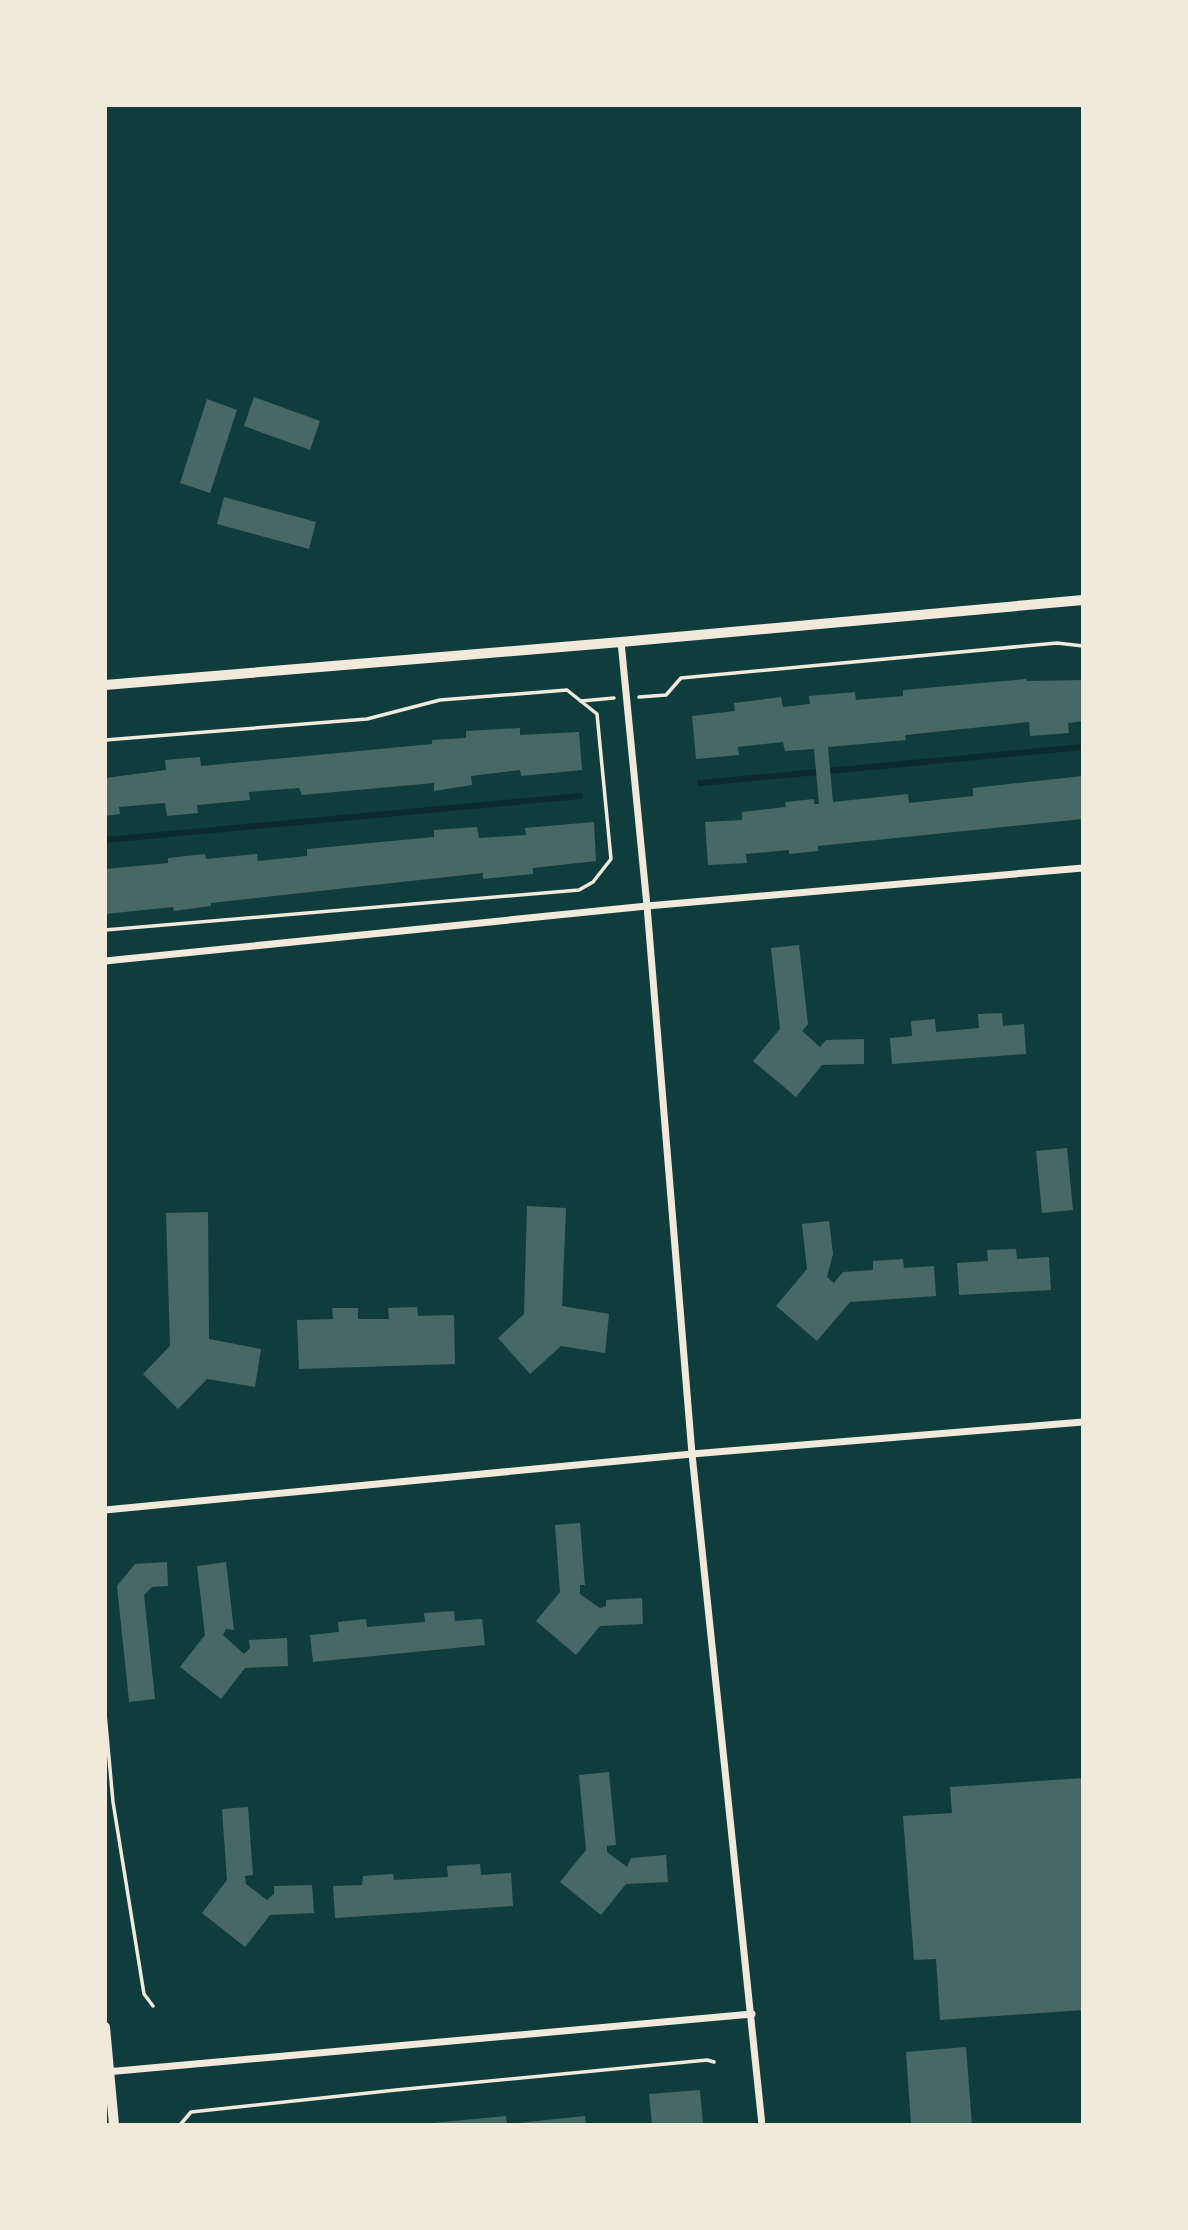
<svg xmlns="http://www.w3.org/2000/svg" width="1188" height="2230" font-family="'Sofia Sans Condensed',sans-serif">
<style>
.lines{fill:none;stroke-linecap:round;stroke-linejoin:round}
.stream{stroke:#0a2a2b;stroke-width:6}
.building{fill:#486865}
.path{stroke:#f1e9da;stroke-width:3.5}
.minor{stroke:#f1e9da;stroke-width:7}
.tertiary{stroke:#f1e9da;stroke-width:10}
</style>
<rect width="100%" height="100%" fill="#0f3d3e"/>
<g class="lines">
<g class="stream">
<path d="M700 783 1083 747"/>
<path d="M105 840 580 796"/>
</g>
</g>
<g class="building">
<path d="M254 397 320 421 310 450 244 426Z"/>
<path d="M207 399 237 410 210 493 180 483Z"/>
<path d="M224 497 316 522 309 549 217 524Z"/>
<path d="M1026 679 1027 681 1083 680V721L1068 723 1069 733 1030 736 1029 722 905 735 906 740 828 747 833 802 908 794 909 803 973 796V788L1083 776V819L818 846V851L789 854V850L746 854 747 863 708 865 705 822 742 820V812L786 807 785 802 814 799V804H819L814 749 785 751 783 742 738 747 739 755 696 759 692 716 735 711 734 703 781 697 783 707 810 704 809 696 855 692 856 700 903 696V690Z"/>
<path d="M520 728V735L579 732 582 770 521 776 520 770 471 776 472 785 434 791V783L302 795 299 788 249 792 250 800 197 805 198 813 167 816 165 803 119 807 120 814 105 816V778L166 770 165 760 200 757 201 766 432 744V740L466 738V731Z"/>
<path d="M594 822 596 861 533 868V874L483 879V873L211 903V906L174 911 173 907 105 914V869L168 863V858L205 854 206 859 257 854 258 861 307 856V849L434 837V830L477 827 479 838 526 835 525 828Z"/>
<path d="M799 945 808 1024 802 1031 820 1047 826 1040 864 1039V1064L822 1065 796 1097 753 1061 780 1029 771 948Z"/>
<path d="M1002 1013 1003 1026 1024 1024 1026 1054 892 1064 890 1038 912 1036 911 1021 935 1019 936 1032 979 1028 978 1014Z"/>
<path d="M1067 1148 1073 1210 1042 1213 1036 1151Z"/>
<path d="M527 1206 566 1208 562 1306 609 1314 605 1353 561 1346 530 1374 498 1338 524 1314Z"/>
<path d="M208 1212 209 1339 261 1349 255 1387 207 1379 178 1409 143 1374 170 1346 166 1213Z"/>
<path d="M829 1221 833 1254 827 1277 834 1283 843 1272 873 1270V1261L903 1259 904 1268 934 1266 936 1296 850 1302 817 1341 776 1306 807 1269 802 1224Z"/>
<path d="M1016 1249 1017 1259 1049 1257 1051 1290 959 1295 957 1263 988 1261 987 1250Z"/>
<path d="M417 1307 418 1316 454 1315 455 1364 299 1369 297 1320 333 1319 332 1308H358V1319H389L388 1308Z"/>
<path d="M580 1523 585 1585H580V1594L600 1608 606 1606V1600L642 1598 643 1624 600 1626 576 1655 536 1621 560 1592 555 1525Z"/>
<path d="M167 1562 168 1586 152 1587 144 1595 155 1699 129 1702 117 1586 135 1564Z"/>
<path d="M226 1562 234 1630 226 1629 223 1635 244 1654 250 1648 249 1640 287 1638 288 1666 245 1668 221 1699 180 1667 205 1635 197 1566Z"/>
<path d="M454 1611 455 1621 482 1619 485 1645 313 1662 310 1635 339 1632 338 1622 366 1619 367 1627 425 1622 424 1613Z"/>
<path d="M609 1772 616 1845 607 1846V1852L627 1867 631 1858 666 1855 668 1882 626 1884 601 1915 560 1882 586 1850 579 1775Z"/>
<path d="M1083 1778V1909H1081L1083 2010 940 2020 936 1959 914 1960 903 1816 952 1813 950 1787Z"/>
<path d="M248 1807 253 1875 245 1876 246 1884 267 1900 274 1894V1886L312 1885 314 1913 270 1915 245 1947 202 1913 227 1880 222 1809Z"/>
<path d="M480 1864 481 1875 511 1873 513 1906 335 1918 333 1886 362 1885 363 1876 393 1874 394 1880 448 1877 447 1866Z"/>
<path d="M966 2047 972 2125H911L906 2052Z"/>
<path d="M700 2090 703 2125H652L649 2094Z"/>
<path d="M506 2116 507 2125H432V2123Z"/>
<path d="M585 2116 586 2125H518V2123Z"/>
</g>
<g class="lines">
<g class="path">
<path d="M639 697 666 695 681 678 1057 643 1083 646"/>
<path d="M581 701 614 698"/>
<path d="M105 740 367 719 440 700 567 690 597 714 611 859 593 882 579 890 105 930"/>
<path d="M105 1714 113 1802 144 1994 153 2006"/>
<path d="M180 2125 191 2112 396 2090 707 2060 714 2062"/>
</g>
<g class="minor">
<path d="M621 642 647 906 692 1454 762 2125"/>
<path d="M105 961 647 906 1083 868"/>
<path d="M105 1510 692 1454 1083 1422"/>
<path d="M106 2072 752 2014"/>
</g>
<g class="tertiary">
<path d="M105 685 621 642 1083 600"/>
<path d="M105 2027 114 2125"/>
</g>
</g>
<rect width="1188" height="2230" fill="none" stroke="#f1e9da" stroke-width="214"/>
</svg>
